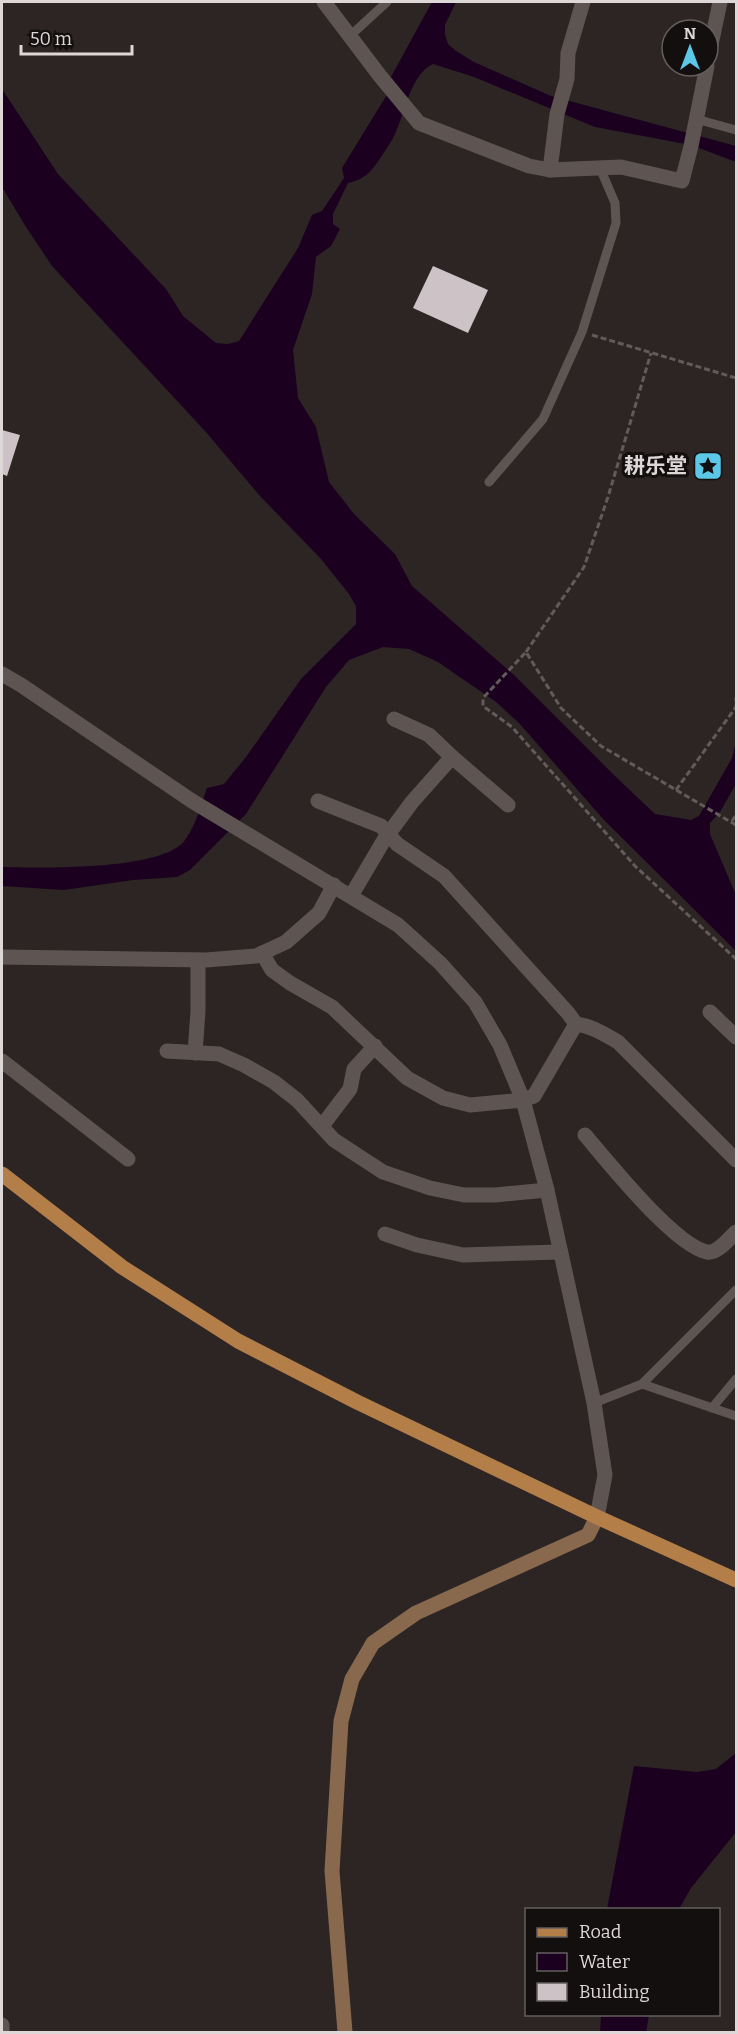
<svg xmlns="http://www.w3.org/2000/svg" width="738" height="2034" font-family="Bitter,'Noto Sans SC',serif">
<style>
.water{fill:#1b0020}
.building{fill:#cdc3c6}
.lines{fill:none;stroke-linecap:round;stroke-linejoin:round}
.path{stroke:#625b5a;stroke-width:3;stroke-dasharray:6 3;stroke-linecap:butt}
.service{stroke:#5e5553;stroke-width:9}
.minor{stroke:#5e5553;stroke-width:15}
.tertiary{stroke:#5e5553;stroke-width:15}
.secondary{stroke:#89694e;stroke-width:15}
.primary{stroke:#b47e49;stroke-width:15}
.labels{text-anchor:middle;dominant-baseline:central;stroke-width:6;stroke-linejoin:round;paint-order:stroke}
.poi-label{font-size:21px;font-weight:bold;fill:#ddd8d7;stroke:#130f0e;text-anchor:end}
</style>
<rect width="100%" height="100%" fill="#2d2524"/>
<g class="water">
<path d="M432 2H456L445 25V34L448 44 456 51 474 62 551 96 736 146V162L691 145 595 127 474 77 433 64C411 75 406 108 397 129 394 138 388 146 383 154 373 169 367 179 348 183L333 214V224L340 229 331 246 316 257 312 294 293 350 298 398 316 427 329 482 354 514 395 554 412 586 514 675 615 776 655 814 691 820 699 816 732 758 736 742V784L720 812 710 823V834L736 895V951L604 820 519 723 496 702 438 662 409 649 383 647 349 660 326 687 246 814 190 870 177 877 133 880 64 890 2 886V867C39 868 163 871 185 840 196 825 201 805 207 788L224 784 246 757 301 679 356 624V606L349 594 321 559 260 496 205 431 52 266 26 227 2 187V89L58 174 166 289 183 316 216 343 228 344 239 341 298 248 312 215 322 211 344 178 342 168 388 93 386 86Z"/>
<path d="M736 1753V1832L691 1888 679 1909H607L634 1766 697 1772 716 1769Z"/>
<path d="M601 2015H649L646 2032H600Z"/>
</g>
<g class="building">
<path d="M433 266 488 290 468 333 413 308Z"/>
<path d="M2 430 20 435 7 476 2 474Z"/>
</g>
<g class="lines">
<g class="path">
<path d="M592 335 736 378"/>
<path d="M526 652 584 567 608 497 651 353"/>
<path d="M676 790 736 707V697"/>
<path d="M732 821 736 815"/>
<path d="M736 825 601 746 561 708 526 652 483 698V706L512 727 635 866 736 959"/>
</g>
<g class="service">
<path d="M351 35 387 2"/>
<path d="M696 119 736 130"/>
<path d="M489 482 543 419 582 332 616 223 615 203 600 168"/>
<path d="M642 1384 736 1416"/>
<path d="M594 1403 642 1384 736 1290"/>
<path d="M712 1408 736 1379"/>
</g>
<g class="minor">
<path d="M324 2 380 76 419 123 529 166 550 170 621 167 682 181 691 146 707 66"/>
<path d="M708 59 720 2"/>
<path d="M550 170 557 114 567 79 568 53 583 2"/>
<path d="M394 719 429 735 452 757"/>
<path d="M318 801 381 826 397 844 444 876 568 1013 576 1024"/>
<path d="M351 896 384 840 412 802 452 757 508 805"/>
<path d="M262 953 272 970 290 983 332 1007 407 1078 443 1098 470 1105 523 1100 534 1096 576 1024C592 1026 604 1034 618 1042L736 1160"/>
<path d="M2 957 206 960 256 956 286 942 319 913 334 885"/>
<path d="M710 1012 736 1037"/>
<path d="M167 1051 219 1054 244 1065 274 1082 297 1100 334 1140 383 1172 430 1188 464 1195H495L547 1190"/>
<path d="M195 1053 198 1011V960"/>
<path d="M2 1061 128 1159"/>
<path d="M322 1126 350 1089 354 1069 375 1046"/>
<path d="M585 1135C608 1162 674 1245 707 1252 718 1254 729 1238 736 1232"/>
<path d="M385 1234 417 1245 463 1255 559 1252"/>
</g>
<g class="tertiary">
<path d="M2 674 21 685 192 801 398 925 440 963 475 1002 500 1045 523 1100 547 1190 594 1403 605 1475 597 1517"/>
<path d="M2 2025V2032"/>
</g>
<path class="secondary" d="M345 2032 332 1871 341 1721 352 1679 373 1643 416 1613 588 1535 597 1517"/>
<path class="primary" d="M2 1174 122 1267 238 1341 357 1402 597 1517 736 1580"/>
</g>
<defs>
<g id="sight-square" transform="scale(1.5)"><rect x="-9" y="-9" width="18" height="18" rx="4" fill="#5cc7e7" stroke="#130f0e"/><path d="M0-6L1.8-2.2L6-1.7L2.9 1.2L3.7 5.4L0 3.3L-3.7 5.4L-2.9 1.2L-6-1.7L-1.8-2.2Z" fill="#111"/></g>
</defs>
<g fill-rule="evenodd">
<use href="#sight-square" x="708" y="466"/>
</g>
<g class="labels">
<g class="poi-label">
<text x="687" y="466">耕乐堂</text>
</g>
</g>
<rect width="738" height="2034" fill="none" stroke="#ddd8d7" stroke-width="6"/>
<rect x="525" y="1908" width="195" height="108" fill="#130f0e" stroke="#645f5e" stroke-width="1.5"/>
<rect x="537" y="1928" width="30" height="9" fill="#b47e49" stroke="#645f5e" stroke-width="1.5"/>
<text x="579" y="1938" font-size="18" fill="#ddd8d7">Road</text>
<rect x="537" y="1953" width="30" height="18" fill="#1b0020" stroke="#645f5e" stroke-width="1.5"/>
<text x="579" y="1968" font-size="18" fill="#ddd8d7">Water</text>
<rect x="537" y="1983" width="30" height="18" fill="#cdc3c6" stroke="#645f5e" stroke-width="1.5"/>
<text x="579" y="1998" font-size="18" fill="#ddd8d7">Building</text>
<g transform="translate(690 48)"><circle r="28" fill="#130f0e" stroke="#645f5e" stroke-width="1.5"/>
<path d="M0-4.5L10 22L0 15L-10 22Z" fill="#5cc7e7"/>
<text y="-9" font-size="16" font-weight="bold" text-anchor="middle" fill="#ddd8d7">N</text>
</g>
<path d="M21 45v9h111v-9" fill="none" stroke="#ddd8d7" stroke-width="3"/>
<text x="30" y="45" font-size="18" fill="#ddd8d7" stroke="#130f0e" stroke-width="4.5" paint-order="stroke">50 m</text>
</svg>
